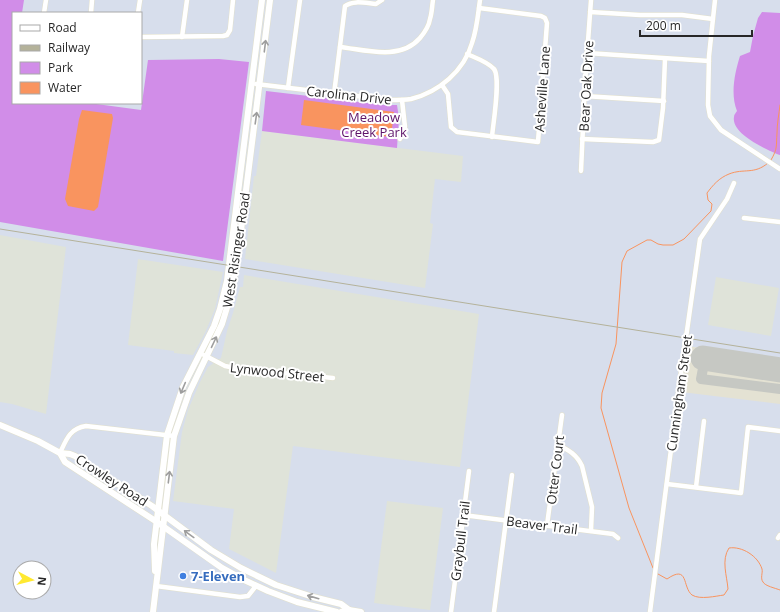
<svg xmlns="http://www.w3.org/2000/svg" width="780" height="612" font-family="'Open Sans',sans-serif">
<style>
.industrial{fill:#dfe3d9}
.airport{fill:#e4e2d3}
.green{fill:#d18de8}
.water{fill:#f9945f}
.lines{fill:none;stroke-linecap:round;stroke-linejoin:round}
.stream{stroke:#f9945f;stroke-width:1}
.taxiway{stroke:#c6c8c3;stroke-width:10}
.runway{stroke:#c6c8c3;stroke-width:25}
.street-casing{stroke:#e2e0cc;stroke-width:5.5}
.secondary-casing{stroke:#e2e0cc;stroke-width:7}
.street{stroke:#fff;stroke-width:4.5}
.secondary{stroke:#fff;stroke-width:6}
.rail{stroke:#b4b29a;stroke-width:1}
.oneway{stroke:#9e9e9e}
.shop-dot{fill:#3f7fe0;stroke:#fff;stroke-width:1.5}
.labels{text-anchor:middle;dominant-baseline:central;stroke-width:4;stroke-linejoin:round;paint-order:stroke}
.street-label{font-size:13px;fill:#272727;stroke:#fff}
.park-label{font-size:13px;fill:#5e1369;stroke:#fff}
.shop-label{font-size:13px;font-weight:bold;fill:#366cbe;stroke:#fff;text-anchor:start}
</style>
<rect width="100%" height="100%" fill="#d7deec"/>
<g class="industrial">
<path d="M262 131 463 156 461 182 435 179 430 223 433 224 425 288 245 259 254 176H256Z"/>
<path d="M0 235 66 247 46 414 12 404 0 402Z"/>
<path d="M138 259 223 272 215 309 205 333 193 355 174 353V351L128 345Z"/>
<path d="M244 275 479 314 460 467 293 446 276 573 229 549 234 509 173 501 182 432 188 410 200 382 208 367 221 358 227 331 233 313 240 287H243Z"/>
<path d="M716 277 779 288 771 336 708 325Z"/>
<path d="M387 501 443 508 430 610 374 603Z"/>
</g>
<path class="airport" d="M688 346 780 361V404L681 392Z"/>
<g class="green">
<path d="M0 0H24L22 13H13V103H89L141 110 148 60 219 59 249 62 223 261 0 222Z"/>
<path d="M762 12 780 13V155C767 150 731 134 734 117 734 114 736 113 737 111 730 94 735 72 740 56L750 52 753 36 758 18Z"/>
<path d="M266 91 385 105H397L399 118 397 148 262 131Z"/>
</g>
<g class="water">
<path d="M304 100 394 112 391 137 301 125Z"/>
<path d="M82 110 112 114 113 118 98 207 94 211 68 206 65 199 79 119Z"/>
</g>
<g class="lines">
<g class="stream">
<path d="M771 160C778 148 776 146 777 133 777 124 779 114 780 105"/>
<path d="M653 568 629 508 601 408 602 393 616 344 622 262 627 251 647 240H651L658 244 663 245H673L684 239 711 211 712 204 708 200 707 193C713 185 719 178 729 174 744 168 754 175 768 163"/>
<path d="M658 574 667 579C689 564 682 587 692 595 700 600 716 596 724 595L728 589C727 576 721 560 729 548 742 546 758 556 762 569 763 573 760 578 763 582 765 586 775 588 780 590"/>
</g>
<path class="taxiway" d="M705 358 701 379 780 389"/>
<path class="runway" d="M703 358 780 370"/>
<g class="street-casing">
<g id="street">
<path d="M715 0 709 56 708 105 710 116 721 130 780 169"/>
<path d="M590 12 640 15H682L713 19"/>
<path d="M44 13 46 0"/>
<path d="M91 13 92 0"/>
<path d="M138 13 140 0"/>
<path d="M141 37 223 36 227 35 230 30 233 0"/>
<path d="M182 37 187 0"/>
<path d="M340 47C366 50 400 61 420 38 425 32 429 26 430 19 432 13 432 6 433 0"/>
<path d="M587 53 709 61"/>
<path d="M467 54C476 58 488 62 494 69 501 78 493 124 492 137"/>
<path d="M256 84 390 100C397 100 404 100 411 99 439 92 464 71 472 43 477 29 478 14 480 0"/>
<path d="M442 85 448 94 451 127 457 132 538 142 547 23 545 18 541 16 479 8"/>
<path d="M288 88 300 0"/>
<path d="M334 94 345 6C353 0 365 3 376 4L382 0"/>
<path d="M584 96 664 101"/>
<path d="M400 139 405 127 402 100"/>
<path d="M582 139 653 142 659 140 663 108 665 59"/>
<path d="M581 171 585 83 591 0"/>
<path d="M744 218 780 222"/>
<path d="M204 355 225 366 235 368 333 378"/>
<path d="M558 445C569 450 577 455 582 466L592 507 591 531"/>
<path d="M60 453C66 440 70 428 86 426L174 436"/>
<path d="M667 484 741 493 748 427 780 431"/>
<path d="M696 487 704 421"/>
<path d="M463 515 613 534 618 538"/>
<path d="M547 525 562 415"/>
<path d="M778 538 780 535"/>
<path d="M156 586 240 597 248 596 256 586"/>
<path d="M451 612 469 471"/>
<path d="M494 612 512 475"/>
<path d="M650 612 680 380 700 239 727 199 734 183"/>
</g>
</g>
<g class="secondary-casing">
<g id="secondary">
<path d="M0 425 38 441 60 453 70 454 75 456 152 506 211 550 241 568 276 585 313 597 341 604 349 610"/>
<path d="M60 453 65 462 157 522 222 568 242 579 268 591 297 602 337 612"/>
<path d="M155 571 154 544 167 435 183 387 214 326 220 309 227 281 262 0"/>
<path d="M153 612 174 436 189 393 222 324 232 291 239 246 270 0"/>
<path d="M341 612 349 610 361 612"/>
</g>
</g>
<use href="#street" class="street"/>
<use href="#secondary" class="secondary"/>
<path class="rail" d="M0 229 780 353"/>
</g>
<defs><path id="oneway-shaft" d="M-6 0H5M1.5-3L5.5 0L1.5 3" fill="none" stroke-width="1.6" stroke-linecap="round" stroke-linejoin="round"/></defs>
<g class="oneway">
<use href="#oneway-shaft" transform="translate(265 46) rotate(-83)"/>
<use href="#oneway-shaft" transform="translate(256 118) rotate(-82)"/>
<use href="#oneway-shaft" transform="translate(214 342) rotate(-65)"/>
<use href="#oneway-shaft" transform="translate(183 388) rotate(113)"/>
<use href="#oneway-shaft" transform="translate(169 477) rotate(-83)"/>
<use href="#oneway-shaft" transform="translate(189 534) rotate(-144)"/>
<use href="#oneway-shaft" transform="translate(313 597) rotate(-164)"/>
</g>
<circle class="shop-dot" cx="183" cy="576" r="4"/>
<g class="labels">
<g class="street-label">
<text transform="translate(586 86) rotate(-87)">Bear Oak Drive</text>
<text transform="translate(542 89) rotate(-86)">Asheville Lane</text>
<text transform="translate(349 95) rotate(6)">Carolina Drive</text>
<text transform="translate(236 250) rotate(-81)">West Risinger Road</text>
<text transform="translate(277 372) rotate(6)">Lynwood Street</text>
<text transform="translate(679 393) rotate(-82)">Cunningham Street</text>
<text transform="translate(555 470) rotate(-83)">Otter Court</text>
<text transform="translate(112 480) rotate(33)">Crowley Road</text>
<text transform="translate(542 525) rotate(7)">Beaver Trail</text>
<text transform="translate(460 541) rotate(-83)">Graybull Trail</text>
</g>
<g class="park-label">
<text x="374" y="117">Meadow<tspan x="374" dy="15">Creek Park</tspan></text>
</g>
<g class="shop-label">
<text x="191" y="576">7-Eleven</text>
</g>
</g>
<rect x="12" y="12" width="130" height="92" fill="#ffffff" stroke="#a9a9a9"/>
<rect x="20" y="25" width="20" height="6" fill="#ffffff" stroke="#a9a9a9"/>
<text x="48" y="32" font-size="12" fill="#272727">Road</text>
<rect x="20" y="45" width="20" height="6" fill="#b4b29a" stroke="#a9a9a9"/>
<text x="48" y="52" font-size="12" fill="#272727">Railway</text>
<rect x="20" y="62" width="20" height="12" fill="#d18de8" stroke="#a9a9a9"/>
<text x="48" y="72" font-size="12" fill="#272727">Park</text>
<rect x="20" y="82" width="20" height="12" fill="#f9945f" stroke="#a9a9a9"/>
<text x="48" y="92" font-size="12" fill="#272727">Water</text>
<g transform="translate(32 580) rotate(97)"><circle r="19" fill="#ffffff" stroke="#a9a9a9"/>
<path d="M0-3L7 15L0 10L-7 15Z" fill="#ffe931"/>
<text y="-6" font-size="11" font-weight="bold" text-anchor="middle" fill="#272727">N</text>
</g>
<path d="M640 30v6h112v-6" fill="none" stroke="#272727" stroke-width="2"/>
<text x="646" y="30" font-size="12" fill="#272727" stroke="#ffffff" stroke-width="3" paint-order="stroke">200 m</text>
</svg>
